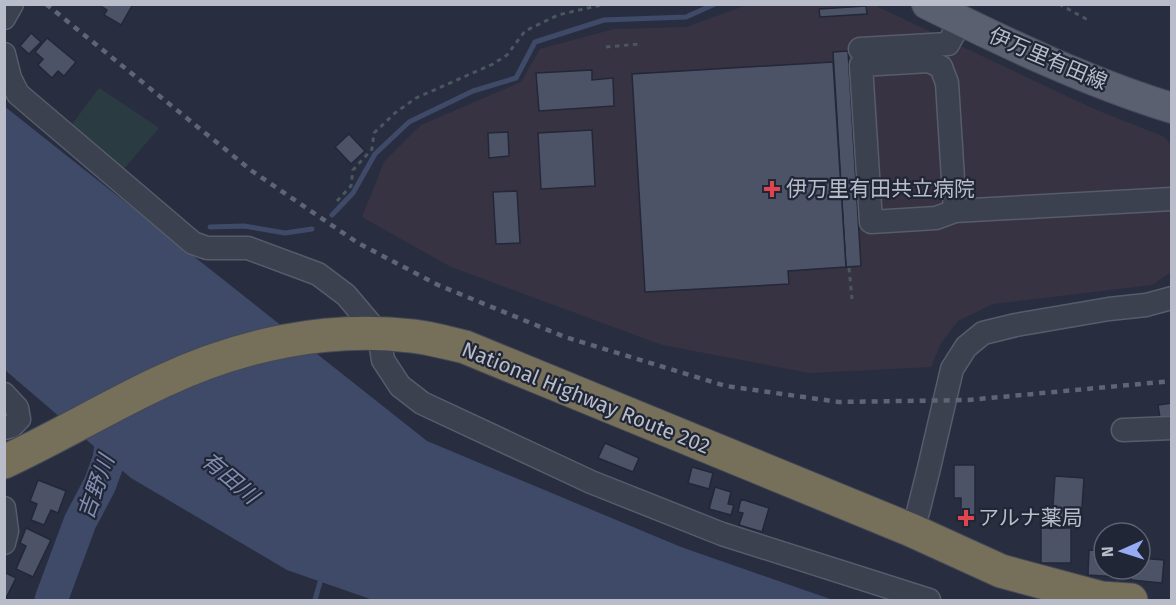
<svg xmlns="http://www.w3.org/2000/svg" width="1176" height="605" font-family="'Fira Sans','Noto Sans JP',sans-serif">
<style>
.medical{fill:#373342}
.green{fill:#2a3b41}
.water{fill:#3f4a68}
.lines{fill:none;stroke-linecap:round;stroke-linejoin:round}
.stream{stroke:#3f4a68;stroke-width:5}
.river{stroke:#3f4a68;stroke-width:33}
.building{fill:#4c5367;stroke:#222838;stroke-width:1.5}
.minor-casing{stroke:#575c6b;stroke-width:25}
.major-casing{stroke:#454a5a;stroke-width:32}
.highway-casing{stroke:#434958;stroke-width:35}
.path{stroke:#48585e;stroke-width:3;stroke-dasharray:4.5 4.5;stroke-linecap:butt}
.minor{stroke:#3c4150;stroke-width:22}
.major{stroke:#5a6070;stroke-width:30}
.highway{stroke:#766f59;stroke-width:33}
.rail{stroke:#5e6577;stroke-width:4.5;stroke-dasharray:6 6;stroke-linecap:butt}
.health-dot{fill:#e0444e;stroke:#202636;stroke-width:2}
.labels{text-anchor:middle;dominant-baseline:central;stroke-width:4.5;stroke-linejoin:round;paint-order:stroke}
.street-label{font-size:21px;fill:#b9bdca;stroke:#202636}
.poi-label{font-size:21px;fill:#b9bdca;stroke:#202636;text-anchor:start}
.water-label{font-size:22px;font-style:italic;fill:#828eb0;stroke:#202636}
</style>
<rect width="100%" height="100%" fill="#282e40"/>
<path class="medical" d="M747 5H874L1094 109 1165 137 1171 146V272L1152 285 993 304 958 321 941 343 931 367 810 373 662 345 451 267 362 217 384 162 421 125 521 82 540 49 614 29 686 27Z"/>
<path class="green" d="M99 88 159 128 123 170 70 127Z"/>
<path class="water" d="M4 106 427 441 681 547 833 600H373L287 570 131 478 5 370Z"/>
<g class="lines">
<g class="stream">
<path d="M332 215 353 193 375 154 409 122 473 91 516 78 535 42 604 20 686 17 715 4"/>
<path d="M210 227 244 226 285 233 312 229"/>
<path d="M315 600 320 582"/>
</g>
<path class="river" d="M51 600 80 522 100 484 109 459 116 414"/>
</g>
<g class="building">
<path d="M98 4H133L121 25 104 15 107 10Z"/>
<path d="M866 6 867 14 820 17 819 9Z"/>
<path d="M31 33 41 42 29 54 20 46Z"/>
<path d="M47 38 76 62 64 76 58 71 52 78 38 65 43 59 35 52Z"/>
<path d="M848 51 861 266 846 267 833 52Z"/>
<path d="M833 62 846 267 788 271 789 284 645 292 632 74Z"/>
<path d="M592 70V80L613 78 614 106 539 111 536 73Z"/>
<path d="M592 130 595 186 541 189 538 133Z"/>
<path d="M508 132 509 156 489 158 488 133Z"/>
<path d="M349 134 365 151 351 164 335 147Z"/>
<path d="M517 191 520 243 496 244 493 192Z"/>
<path d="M1172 403V423L1161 425 1158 405Z"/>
<path d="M605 443 639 458 633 472 598 458Z"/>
<path d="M954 465H975V518H961V498H954Z"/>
<path d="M692 467 713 473 709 489 688 483Z"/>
<path d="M1055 476 1084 478 1081 521 1052 519Z"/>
<path d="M38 480 66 491 58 513 51 510 44 525 31 520 37 504 30 501Z"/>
<path d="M715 487 731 492 728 504 734 505 731 515 709 509Z"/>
<path d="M741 499 769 508 762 532 739 525 743 513 738 512Z"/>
<path d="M26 528 51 540 33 577 16 569 26 546 20 543Z"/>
<rect x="1041" y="528" width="30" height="35"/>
<path d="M1089 550 1104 551V569H1119V577L1088 575Z"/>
<path d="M1140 558 1164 560 1162 583 1131 580 1132 569H1140Z"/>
<path d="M4 572 16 578 6 598 4 597Z"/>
</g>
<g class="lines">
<g class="minor-casing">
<g id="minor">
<path d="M4 18 12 4"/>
<path d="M860 49 948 44 961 21"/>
<path d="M4 54 10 78 18 94 193 243 207 248H248L318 274 346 295 379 334 383 360 400 386 422 403 591 482 722 534 929 600"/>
<path d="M955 211 947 83 941 67 929 61 861 65 871 222 936 218 955 211 1172 199"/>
<path d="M4 394 17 408 19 419 12 426 4 428"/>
<path d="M1123 430 1172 428"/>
<path d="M4 508 7 531 4 543"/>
<path d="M911 530 918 512 929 468 952 369 966 347 983 333 1016 325 1109 309 1146 305 1172 298"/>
</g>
</g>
<g class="major-casing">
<path id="major" d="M927 4C1006 43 1087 82 1172 108"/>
</g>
<g class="highway-casing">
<path id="highway" d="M4 462C58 437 109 406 163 381 240 345 326 326 412 336 430 338 448 343 465 347L911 530 1001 571 1101 598 1131 600"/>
</g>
<g class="path">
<path d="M1059 4 1088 20"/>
<path d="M606 47 639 44"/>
<path d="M337 201 351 186 353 170 372 149 374 133 395 113 416 98 493 64 507 55 525 31 558 15 605 4"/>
<path d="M849 268 852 299"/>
</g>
<use href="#minor" class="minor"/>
<use href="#major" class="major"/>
<use href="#highway" class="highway"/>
<path class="rail" d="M46 4 252 171 358 243 438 285 565 337 726 386 839 402 968 400 1172 381"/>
</g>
<g class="health-dot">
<path d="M769 180h6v6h6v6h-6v6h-6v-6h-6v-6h6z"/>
<path d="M963 509h6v6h6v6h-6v6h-6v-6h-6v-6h6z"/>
</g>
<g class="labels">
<g class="street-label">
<text transform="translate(1048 59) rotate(23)">伊万里有田線</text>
<text transform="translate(586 398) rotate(22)">National Highway Route 202</text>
</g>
<g class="poi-label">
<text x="786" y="189">伊万里有田共立病院</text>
<text x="978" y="518">アルナ薬局</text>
</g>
<g class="water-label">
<text transform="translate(230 478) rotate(40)">有田川</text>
<text transform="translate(96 487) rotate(-70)">吉野川</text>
</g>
</g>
<rect width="1176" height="605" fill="none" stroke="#b9bdca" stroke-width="12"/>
<g transform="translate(1122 551) rotate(267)"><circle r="28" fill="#202636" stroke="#5d6271" stroke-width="1.5"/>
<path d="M0-4.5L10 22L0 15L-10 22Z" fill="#95abf3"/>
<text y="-9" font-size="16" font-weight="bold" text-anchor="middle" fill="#b9bdca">N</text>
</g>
</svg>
